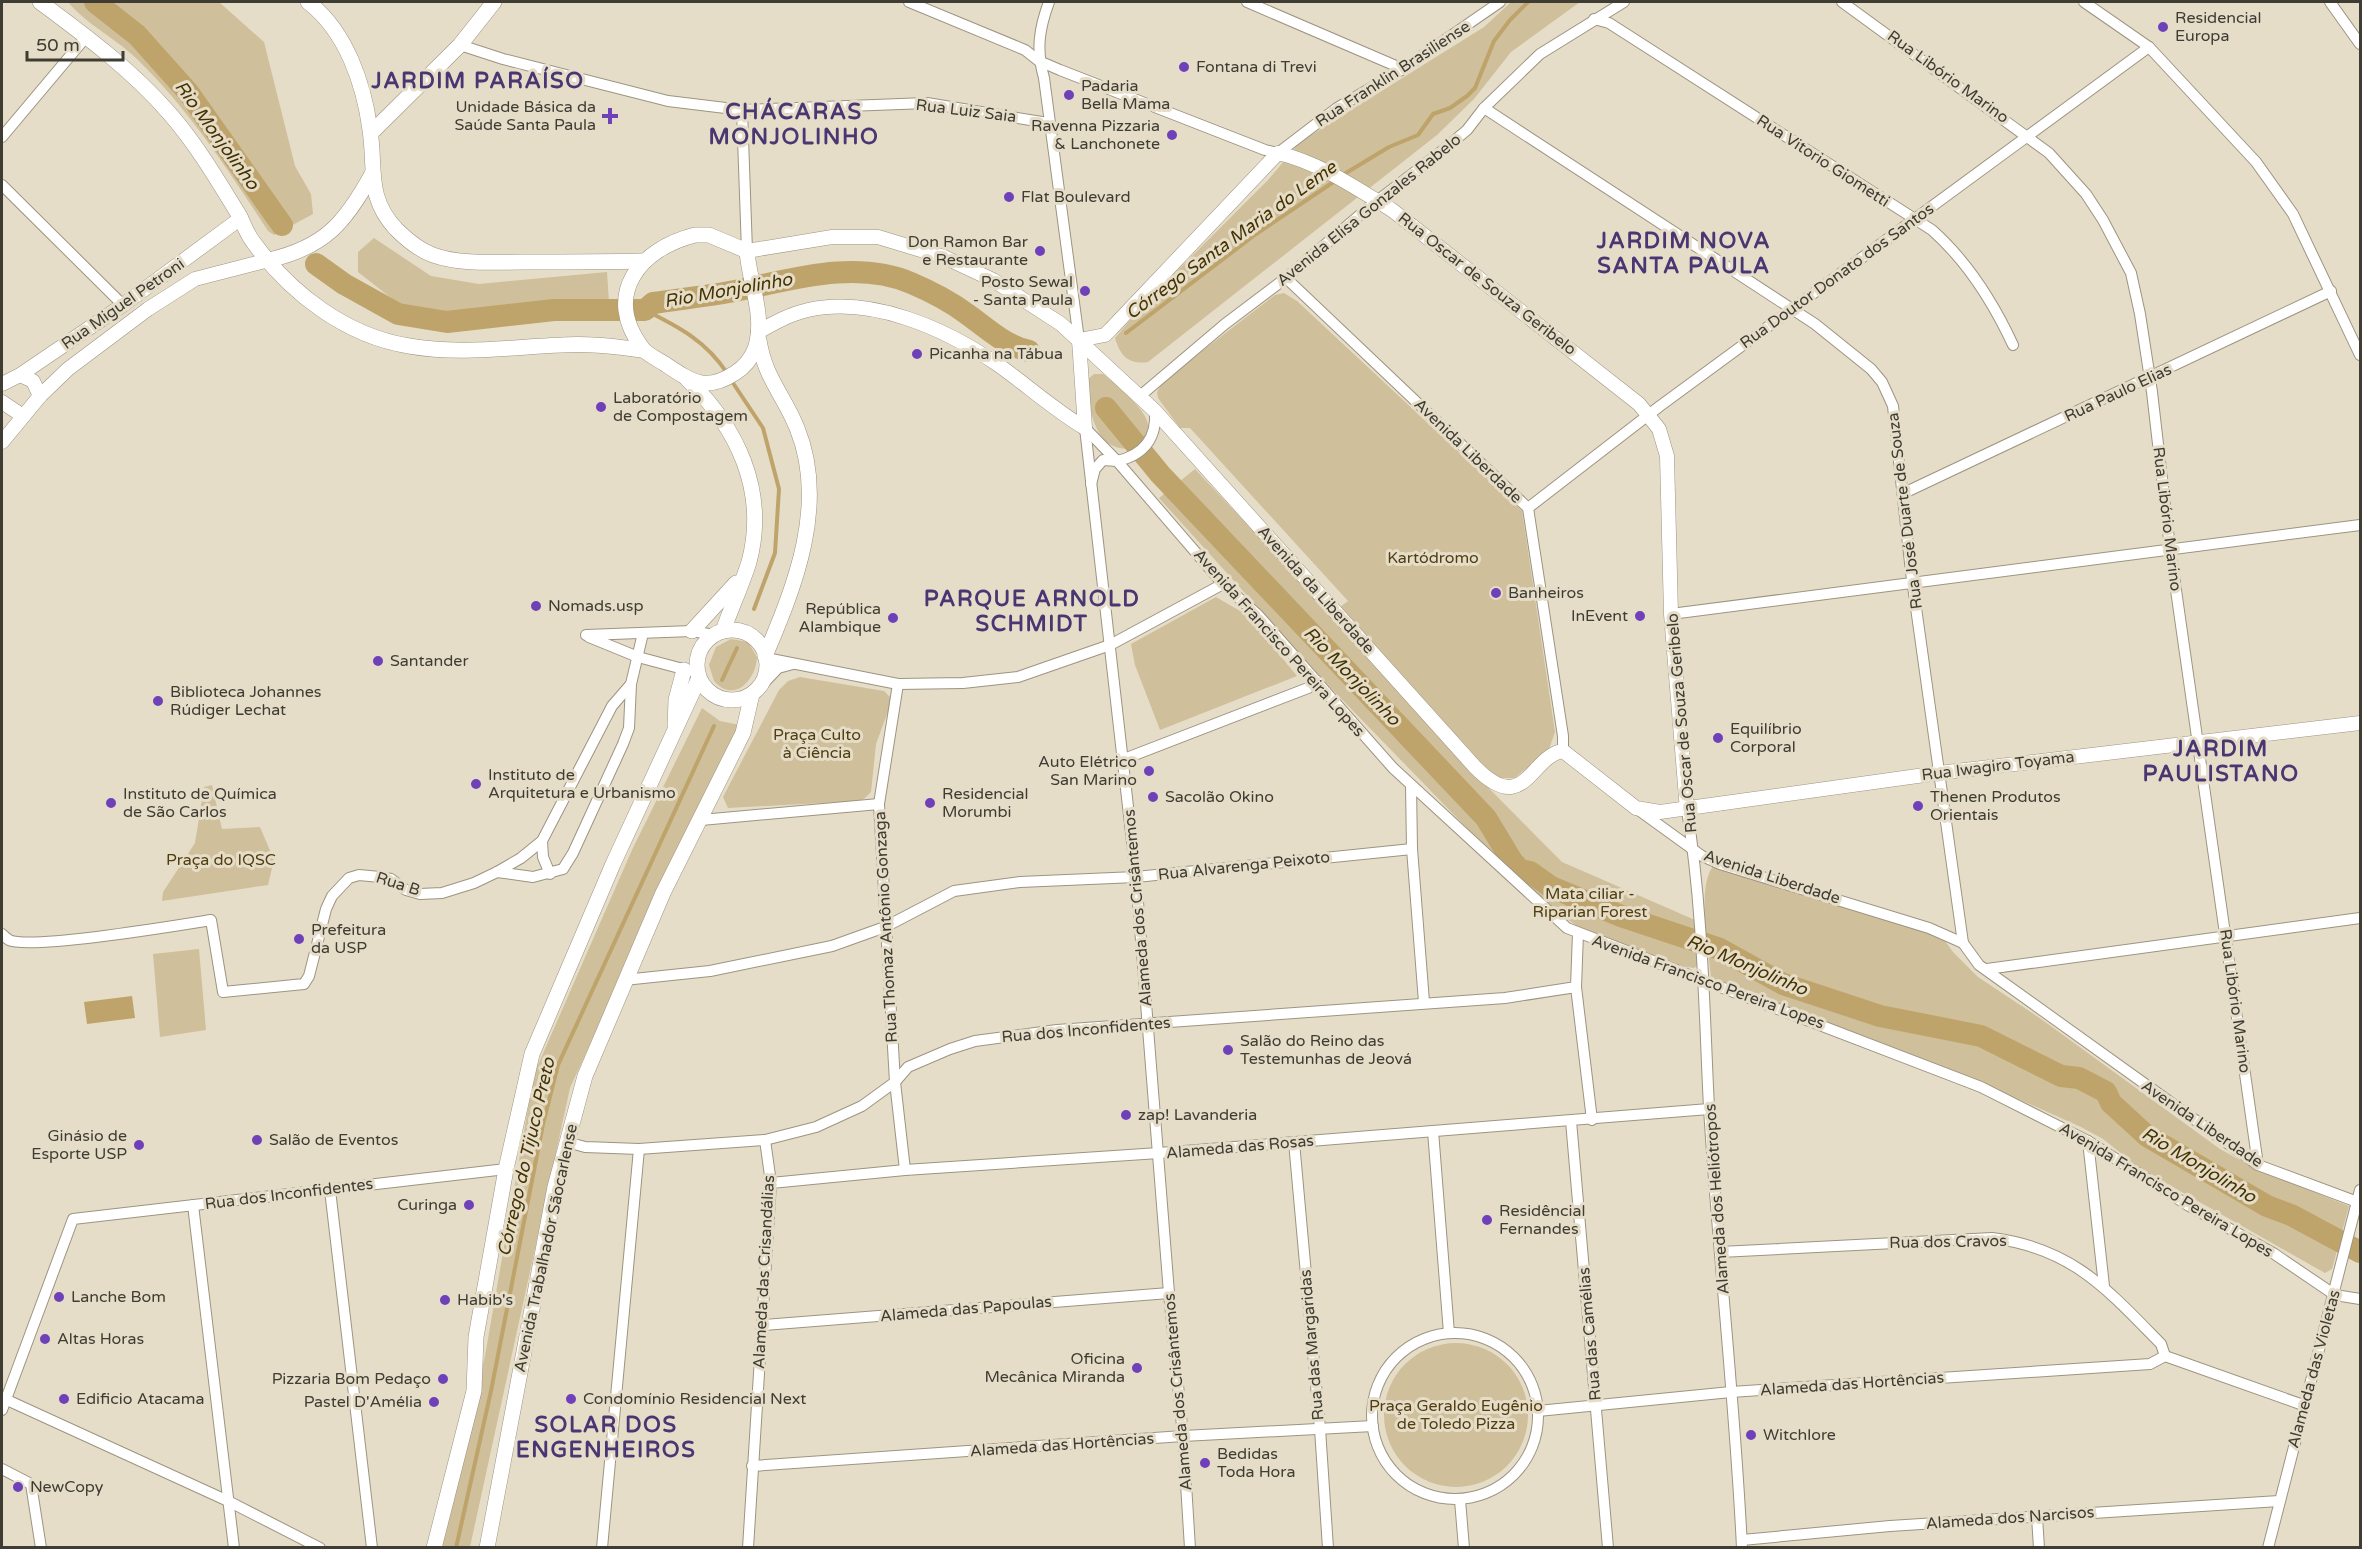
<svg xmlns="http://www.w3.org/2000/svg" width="2362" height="1549" font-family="'Varela Round',sans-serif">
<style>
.green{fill:#cfbf9a}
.water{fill:#bea46b}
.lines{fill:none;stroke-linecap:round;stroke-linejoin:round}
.stream{stroke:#bea46b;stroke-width:4}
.river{stroke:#bea46b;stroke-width:22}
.street-casing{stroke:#9c9481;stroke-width:12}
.secondary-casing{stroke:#9c9481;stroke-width:15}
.primary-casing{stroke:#9c9481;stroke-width:16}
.street{stroke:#fff;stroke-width:10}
.secondary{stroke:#fff;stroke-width:14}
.primary{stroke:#fff;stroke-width:15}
.poi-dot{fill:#6f41b9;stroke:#e6ddc9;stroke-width:2}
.labels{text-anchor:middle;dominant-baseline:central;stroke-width:6;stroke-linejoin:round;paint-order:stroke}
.poi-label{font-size:16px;fill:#3f3c33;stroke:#e6ddc9;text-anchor:start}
.street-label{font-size:16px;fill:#3f3c33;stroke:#e6ddc9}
.park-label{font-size:16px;fill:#503e10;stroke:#e6ddc9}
.water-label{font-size:18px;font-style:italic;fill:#443301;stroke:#e6ddc9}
.district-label{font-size:22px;font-weight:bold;letter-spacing:1.5px;fill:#4a3672;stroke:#e6ddc9}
</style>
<rect width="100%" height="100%" fill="#e6ddc9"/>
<g class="green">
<path d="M68 2H219L264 42 295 166 311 194 313 214 274 235 268 231C229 171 190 111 138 60 117 39 87 25 68 2Z"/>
<path d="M1511 2H1580L1511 52 1474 99 1437 135 1148 362C1128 365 1120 355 1115 338L1145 303 1268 180 1300 142 1484 27Z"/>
<path d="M374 238 431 276 479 284 607 272 609 302 505 306 451 313 400 305 358 272V252Z"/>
<path d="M1284 293 1297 301 1522 511 1555 732 1549 749 1515 778H1498L1486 769 1340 607 1348 601 1190 428H1180L1158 398 1157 392 1163 381 1275 295Z"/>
<path d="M1094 374H1103C1115 383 1147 410 1148 425 1150 453 1115 455 1102 437 1090 421 1089 399 1087 380Z"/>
<path d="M1195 469 1358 643 1450 749 1562 862 1695 920 1700 964 1694 968 1681 966 1577 926 1536 896 1494 856 1328 685 1159 498Z"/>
<path d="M1216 597 1247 615 1297 676 1160 730 1135 665 1131 644Z"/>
<path d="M731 639 748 642 757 657C756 680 734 704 714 681L709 665 716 647Z"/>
<path d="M800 677 884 691 890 697 891 703 876 744 871 792 865 798 859 801 728 808 723 797 779 690 788 681Z"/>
<path d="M702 708 720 721 740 725 661 888 570 1088 470 1547 438 1548 485 1356 534 1074 632 850Z"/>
<path d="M212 785 222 829 260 827 274 860 268 885 162 901 163 892 195 843 204 787Z"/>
<path d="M1714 865 1942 937 1953 952 1978 977 2041 1019 2220 1149 2256 1169 2349 1206 2332 1269 2325 1273 2141 1169 2103 1139 2081 1127 1985 1084 1711 977C1709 950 1696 885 1714 865Z"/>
<path d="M199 949 206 1030 160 1037 153 954Z"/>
<circle cx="1456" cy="1415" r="72"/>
</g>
<path class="water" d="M132 996 135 1018 87 1024 84 1002Z"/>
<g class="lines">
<g class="stream">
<path d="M1341 176 1389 147 1418 135 1433 114 1450 108 1467 96 1475 88 1494 41 1510 20 1528 2"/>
<path d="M645 310C679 327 706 341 727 373"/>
<path d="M1126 333 1256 234 1335 181"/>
<path d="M731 380 763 428 779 489 775 553 754 609"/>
<path d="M722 680 737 648"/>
<path d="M456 1548 491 1391 543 1124 558 1065 714 726"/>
</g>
<g class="river">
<path d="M95 2 137 35 188 92 282 225"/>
<path d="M316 264 344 284 398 314 447 322 554 310H645L653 303C680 299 708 296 735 291 790 280 856 259 911 283 930 291 951 302 967 314 988 329 1004 345 1029 351"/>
<path d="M1106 408 1160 474 1486 818 1512 861 1520 870 1530 872 1551 887 1621 916 1720 949 1783 984 1880 1016 1981 1036 2061 1076 2079 1078 2106 1092 2111 1103 2147 1136 2267 1206 2291 1215 2360 1252"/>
</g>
<g class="street-casing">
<g id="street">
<path d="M909 2 1025 50 1039 61 1060 70 1265 150 1278 153 1337 108 1403 69 1500 2"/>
<path d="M1049 2C1039 29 1036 50 1044 78L1079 340"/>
<path d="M1247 2 1403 69"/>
<path d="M1842 2 2049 153 2086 194 2103 220 2131 273 2140 314 2152 392 2170 548 2258 1165"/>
<path d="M2084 2 2149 47 2256 162 2293 214 2360 355"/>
<path d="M2330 2 2360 44"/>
<path d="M1594 19 1609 23 1932 230C1968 262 1993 302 2013 345"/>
<path d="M460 45 503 59 668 101 742 110 927 103 1048 123"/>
<path d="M1484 108 1815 324 1871 369 1882 382 1893 406 1911 572 1963 943"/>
<path d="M742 110 747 251"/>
<path d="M2 137 86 37"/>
<path d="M2 185 123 305"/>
<path d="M1286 278 1528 508 1563 736V751"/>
<path d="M1140 396 1225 324 1286 278 1368 208 1442 151 1467 130 1484 108 1540 54 1624 2"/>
<path d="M1085 428 1136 877 1169 1293 1183 1436 1190 1548"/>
<path d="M1085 428 1117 461C1144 455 1157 438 1155 411"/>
<path d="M1091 484 1095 469 1103 460 1117 461 1223 584 1258 615 1393 768 1567 928 1981 1087 2088 1141 2189 1206 2273 1253 2335 1295 2360 1299"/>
<path d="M1904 493 2331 291"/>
<path d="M1528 508 1660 406 2149 47"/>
<path d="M1671 614 2360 525"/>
<path d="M586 635 692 631 714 635"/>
<path d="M589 637 638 657 698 673"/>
<path d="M766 658 898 684 963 683 1018 677 1110 645 1223 584"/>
<path d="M898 684 879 804 895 1082 905 1170"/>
<path d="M760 687 778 668 793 664"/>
<path d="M1124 759 1308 688 1317 681"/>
<path d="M1411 785 1412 849 1424 1002"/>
<path d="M1637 809 1702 856 1720 864 1929 928 1963 943 1979 965 2258 1165 2360 1203"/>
<path d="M1687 810C1703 909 1704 1008 1709 1108 1718 1255 1735 1401 1742 1548"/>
<path d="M701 820 879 804"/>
<path d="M542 841 543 857 550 874"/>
<path d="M497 872 533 877 563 869 573 853 623 744 629 728 631 684"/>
<path d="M2 934C4 936 6 938 9 940 31 950 180 925 211 920L223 992 304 984 309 976 326 909 332 896 349 878 359 875 380 877 391 879 406 890 420 894 442 893 474 883 497 872 521 858 542 841 612 706 631 684 643 633"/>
<path d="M1987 969 2360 918"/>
<path d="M624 980 710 971 832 946 885 927 954 891 1020 882 1136 877 1412 849"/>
<path d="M1576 987 1592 1120"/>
<path d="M1571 1121 1608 1548"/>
<path d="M1433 1131 1449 1333"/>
<path d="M2088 1141 2104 1286"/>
<path d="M567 1142 585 1147 639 1149 765 1140 816 1127 862 1106 895 1082 908 1067 950 1049 975 1041 1057 1030 1505 998 1576 987 1578 933"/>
<path d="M1294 1142 1320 1429 1328 1548"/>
<path d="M771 1183 905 1170 1159 1153 1709 1109"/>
<path d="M330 1190 372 1548"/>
<path d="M193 1205 234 1548"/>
<path d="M1720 1252 1992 1238C2072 1248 2107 1289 2161 1344L2165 1356 2303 1405"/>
<path d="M764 1325 1169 1293"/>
<circle cx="1455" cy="1416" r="83"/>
<path d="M7 1400 228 1501 320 1548"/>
<path d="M2 1410 73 1219 506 1169"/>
<path d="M1538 1411 1731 1392 2150 1364 2165 1356"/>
<path d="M752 1466 1183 1436 1373 1426"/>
<path d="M2 1469 31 1484 41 1548"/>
<path d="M1460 1500 1464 1548"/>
<path d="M2037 1517 2039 1548"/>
<path d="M1742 1540 1890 1526 2279 1501"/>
<path d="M602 1548 639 1149"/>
<path d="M748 1548 771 1183 765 1140"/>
<path d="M2268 1548 2360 1190"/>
</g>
</g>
<g class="secondary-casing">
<g id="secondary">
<path d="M747 251 832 237H878L944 257 993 280 1061 324 1155 411 1475 767C1525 818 1530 756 1563 751L1636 808 1660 812 1939 773 2360 723"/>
<path d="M758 332C774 323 790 314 808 310 872 296 944 328 997 364 1027 385 1054 410 1085 428"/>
<path d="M1079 340 1105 335 1111 329 1278 153C1320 163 1356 188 1392 210L1639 404 1659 429 1667 456 1671 614 1687 810"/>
<path d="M1079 340 1085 428"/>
<path d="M20 375 33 381 40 396"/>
<path d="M2 384 20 375 123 305 241 218"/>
<path d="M2 402 23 416"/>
<path d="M2 442 40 396 68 369 148 309 195 279 269 260"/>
</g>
</g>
<g class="primary-casing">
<g id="primary">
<path d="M40 2C86 36 133 71 170 114 197 145 218 181 239 215 244 224 247 235 254 243 290 293 346 336 409 346 460 355 510 347 562 345 589 343 617 347 643 350"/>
<path d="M308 2C346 31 364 84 370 130 376 169 366 197 396 229 406 239 419 250 433 255 461 265 495 262 524 262 564 262 603 262 643 261"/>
<path d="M371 133 460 45 494 2"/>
<path d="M695 235H709L747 251C749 283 766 316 755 349 751 359 743 368 735 373 706 392 692 382 665 364 659 360 648 355 643 349 602 295 639 249 695 235Z"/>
<path d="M269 260C325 247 345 223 372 174"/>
<path d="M759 340C765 379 784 395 797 428 828 504 795 586 765 656"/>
<path d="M687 379C737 427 768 491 749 562 742 585 731 608 723 631"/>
<circle cx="732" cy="665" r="35"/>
<path d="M692 631 736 583"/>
<path d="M675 726 676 700 684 670"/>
<path d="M434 1548 474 1391 476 1337 506 1169 532 1054 613 864 699 678"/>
<path d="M487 1548 555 1187 585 1076 663 893 743 733 752 694"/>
</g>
</g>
<use href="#street" class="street"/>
<use href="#secondary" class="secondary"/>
<use href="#primary" class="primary"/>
</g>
<g class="poi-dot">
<circle cx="2163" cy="27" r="6"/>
<circle cx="1184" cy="67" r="6"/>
<circle cx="1069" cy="95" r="6"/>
<path d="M607 107h6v6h6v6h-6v6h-6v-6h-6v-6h6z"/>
<circle cx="1172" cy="135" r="6"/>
<circle cx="1009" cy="197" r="6"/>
<circle cx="1040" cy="251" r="6"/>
<circle cx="1085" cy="291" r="6"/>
<circle cx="917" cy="354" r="6"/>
<circle cx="601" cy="407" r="6"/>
<circle cx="1496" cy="593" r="6"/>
<circle cx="536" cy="606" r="6"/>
<circle cx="1640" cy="616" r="6"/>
<circle cx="893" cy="618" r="6"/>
<circle cx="378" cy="661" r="6"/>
<circle cx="158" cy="701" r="6"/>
<circle cx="1718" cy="738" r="6"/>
<circle cx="1149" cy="771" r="6"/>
<circle cx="476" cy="784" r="6"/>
<circle cx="1153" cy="797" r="6"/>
<circle cx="111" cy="803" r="6"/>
<circle cx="930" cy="803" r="6"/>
<circle cx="1918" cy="806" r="6"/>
<circle cx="299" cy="939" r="6"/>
<circle cx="1228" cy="1050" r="6"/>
<circle cx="1126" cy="1115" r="6"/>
<circle cx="257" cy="1140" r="6"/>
<circle cx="139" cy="1145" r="6"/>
<circle cx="469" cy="1205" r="6"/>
<circle cx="1487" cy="1220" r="6"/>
<circle cx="59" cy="1297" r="6"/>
<circle cx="445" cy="1300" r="6"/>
<circle cx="45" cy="1339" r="6"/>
<circle cx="1137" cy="1368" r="6"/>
<circle cx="443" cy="1379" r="6"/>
<circle cx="64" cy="1399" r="6"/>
<circle cx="571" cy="1399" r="6"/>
<circle cx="434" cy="1402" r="6"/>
<circle cx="1751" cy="1435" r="6"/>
<circle cx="1205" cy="1463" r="6"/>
<circle cx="18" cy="1487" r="6"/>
</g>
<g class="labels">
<g class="poi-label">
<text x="2175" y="18">Residencial<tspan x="2175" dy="18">Europa</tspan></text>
<text x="1196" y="67">Fontana di Trevi</text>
<text x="1081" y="86">Padaria<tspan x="1081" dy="18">Bella Mama</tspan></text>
<text x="596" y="107" text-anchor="end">Unidade Básica da<tspan x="596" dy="18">Saúde Santa Paula</tspan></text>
<text x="1160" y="126" text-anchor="end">Ravenna Pizzaria<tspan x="1160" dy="18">&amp; Lanchonete</tspan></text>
<text x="1021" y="197">Flat Boulevard</text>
<text x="1028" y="242" text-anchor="end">Don Ramon Bar<tspan x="1028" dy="18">e Restaurante</tspan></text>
<text x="1073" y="282" text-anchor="end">Posto Sewal<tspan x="1073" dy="18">- Santa Paula</tspan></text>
<text x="929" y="354">Picanha na Tábua</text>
<text x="613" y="398">Laboratório<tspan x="613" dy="18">de Compostagem</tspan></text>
<text x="1508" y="593">Banheiros</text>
<text x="548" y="606">Nomads.usp</text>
<text x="881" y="609" text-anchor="end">República<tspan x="881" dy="18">Alambique</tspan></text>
<text x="1628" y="616" text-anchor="end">InEvent</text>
<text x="390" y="661">Santander</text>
<text x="170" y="692">Biblioteca Johannes<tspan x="170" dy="18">Rúdiger Lechat</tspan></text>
<text x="1730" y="729">Equilíbrio<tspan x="1730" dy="18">Corporal</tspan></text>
<text x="1137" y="762" text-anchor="end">Auto Elétrico<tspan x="1137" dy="18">San Marino</tspan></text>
<text x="488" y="775">Instituto de<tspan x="488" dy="18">Arquitetura e Urbanismo</tspan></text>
<text x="123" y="794">Instituto de Química<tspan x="123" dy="18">de São Carlos</tspan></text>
<text x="942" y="794">Residencial<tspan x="942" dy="18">Morumbi</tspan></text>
<text x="1165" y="797">Sacolão Okino</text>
<text x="1930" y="797">Thenen Produtos<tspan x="1930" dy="18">Orientais</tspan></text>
<text x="311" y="930">Prefeitura<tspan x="311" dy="18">da USP</tspan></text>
<text x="1240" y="1041">Salão do Reino das<tspan x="1240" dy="18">Testemunhas de Jeová</tspan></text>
<text x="1138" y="1115">zap! Lavanderia</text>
<text x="127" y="1136" text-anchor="end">Ginásio de<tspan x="127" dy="18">Esporte USP</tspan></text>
<text x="269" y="1140">Salão de Eventos</text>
<text x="457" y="1205" text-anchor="end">Curinga</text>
<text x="1499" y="1211">Residêncial<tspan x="1499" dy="18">Fernandes</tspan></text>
<text x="71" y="1297">Lanche Bom</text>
<text x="457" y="1300">Habib's</text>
<text x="57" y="1339">Altas Horas</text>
<text x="1125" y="1359" text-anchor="end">Oficina<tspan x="1125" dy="18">Mecânica Miranda</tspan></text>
<text x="431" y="1379" text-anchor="end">Pizzaria Bom Pedaço</text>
<text x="76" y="1399">Edificio Atacama</text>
<text x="583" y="1399">Condomínio Residencial Next</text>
<text x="422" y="1402" text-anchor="end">Pastel D'Amélia</text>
<text x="1763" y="1435">Witchlore</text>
<text x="1217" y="1454">Bedidas<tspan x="1217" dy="18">Toda Hora</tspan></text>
<text x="30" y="1487">NewCopy</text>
</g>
<g class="street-label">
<text transform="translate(1393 74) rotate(-33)">Rua Franklin Brasiliense</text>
<text transform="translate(1948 77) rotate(36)">Rua Libório Marino</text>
<text transform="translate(966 111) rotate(7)">Rua Luiz Saia</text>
<text transform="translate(1823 161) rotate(33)">Rua Vitorio Giometti</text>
<text transform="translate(1369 210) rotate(-39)">Avenida Elisa Gonzales Rabelo</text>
<text transform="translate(1837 276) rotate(-36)">Rua Doutor Donato dos Santos</text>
<text transform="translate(1487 284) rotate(38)">Rua Oscar de Souza Geribelo</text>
<text transform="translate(123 304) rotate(-35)">Rua Miguel Petroni</text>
<text transform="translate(2118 393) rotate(-25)">Rua Paulo Elias</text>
<text transform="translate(1468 451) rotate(44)">Avenida Liberdade</text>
<text transform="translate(1905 511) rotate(-97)">Rua José Duarte de Souza</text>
<text transform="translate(2167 519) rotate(83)">Rua Libório Marino</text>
<text transform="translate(1316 590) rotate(48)">Avenida da Liberdade</text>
<text transform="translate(1279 643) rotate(48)">Avenida Francisco Pereira Lopes</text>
<text transform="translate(1682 723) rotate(-95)">Rua Oscar de Souza Geribelo</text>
<text transform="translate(1998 766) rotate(-7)">Rua Iwagiro Toyama</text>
<text transform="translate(1244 866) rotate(-6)">Rua Alvarenga Peixoto</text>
<text transform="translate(1772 877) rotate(18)">Avenida Liberdade</text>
<text transform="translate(398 884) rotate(18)">Rua B</text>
<text transform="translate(1138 908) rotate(-95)">Alameda dos Crisântemos</text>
<text transform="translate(886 927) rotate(-93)">Rua Thomaz Antônio Gonzaga</text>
<text transform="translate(1708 982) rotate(20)">Avenida Francisco Pereira Lopes</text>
<text transform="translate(2235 1001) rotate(82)">Rua Libório Marino</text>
<text transform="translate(1086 1030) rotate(-5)">Rua dos Inconfidentes</text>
<text transform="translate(2202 1124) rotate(34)">Avenida Liberdade</text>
<text transform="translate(1240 1147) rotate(-5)">Alameda das Rosas</text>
<text transform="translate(2166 1190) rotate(31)">Avenida Francisco Pereira Lopes</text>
<text transform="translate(289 1194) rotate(-7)">Rua dos Inconfidentes</text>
<text transform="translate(1717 1199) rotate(-94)">Alameda dos Heliótropos</text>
<text transform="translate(1948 1242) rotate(-1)">Rua dos Cravos</text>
<text transform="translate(546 1248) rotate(-78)">Avenida Trabalhador Sãocarlense</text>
<text transform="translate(764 1272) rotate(-87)">Alameda das Crisandálias</text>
<text transform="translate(966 1309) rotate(-5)">Alameda das Papoulas</text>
<text transform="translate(1590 1334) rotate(-95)">Rua das Camélias</text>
<text transform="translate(1312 1345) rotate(-95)">Rua das Margaridas</text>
<text transform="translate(2314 1369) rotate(-75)">Alameda das Violetas</text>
<text transform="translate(1852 1384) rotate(-4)">Alameda das Hortências</text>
<text transform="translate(1178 1392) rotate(-95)">Alameda dos Crisântemos</text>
<text transform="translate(1062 1445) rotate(-4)">Alameda das Hortências</text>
<text transform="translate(2010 1518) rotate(-4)">Alameda dos Narcisos</text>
</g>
<g class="park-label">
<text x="1433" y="558">Kartódromo</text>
<text x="817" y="735">Praça Culto<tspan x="817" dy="18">à Ciência</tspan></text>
<text x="221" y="860">Praça do IQSC</text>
<text x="1590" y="894">Mata ciliar -<tspan x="1590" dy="18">Riparian Forest</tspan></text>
<text x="1456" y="1406">Praça Geraldo Eugênio<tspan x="1456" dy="18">de Toledo Pizza</tspan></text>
</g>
<g class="water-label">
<text transform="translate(217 135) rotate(54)">Rio Monjolinho</text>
<text transform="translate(1231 240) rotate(-36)">Córrego Santa Maria do Leme</text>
<text transform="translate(728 290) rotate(-10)">Rio Monjolinho</text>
<text transform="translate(1352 676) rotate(46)">Rio Monjolinho</text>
<text transform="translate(1747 965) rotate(23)">Rio Monjolinho</text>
<text transform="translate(526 1157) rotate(-77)">Córrego do Tijuco Preto</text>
<text transform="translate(2199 1165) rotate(31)">Rio Monjolinho</text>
</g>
<g class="district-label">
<text x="478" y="81">JARDIM PARAÍSO</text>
<text x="794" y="112">CHÁCARAS<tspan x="794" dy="25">MONJOLINHO</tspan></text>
<text x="1684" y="241">JARDIM NOVA<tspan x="1684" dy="25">SANTA PAULA</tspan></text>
<text x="1032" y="599">PARQUE ARNOLD<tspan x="1032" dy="25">SCHMIDT</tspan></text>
<text x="2221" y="749">JARDIM<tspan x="2221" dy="25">PAULISTANO</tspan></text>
<text x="606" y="1425">SOLAR DOS<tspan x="606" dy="25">ENGENHEIROS</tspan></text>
</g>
</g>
<rect width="2362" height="1549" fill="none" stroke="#3f3c33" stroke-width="6"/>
<path d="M27 51v9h96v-9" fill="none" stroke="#3f3c33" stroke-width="3"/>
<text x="36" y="51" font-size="18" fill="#3f3c33" stroke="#e6ddc9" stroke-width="4.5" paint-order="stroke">50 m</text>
</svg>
